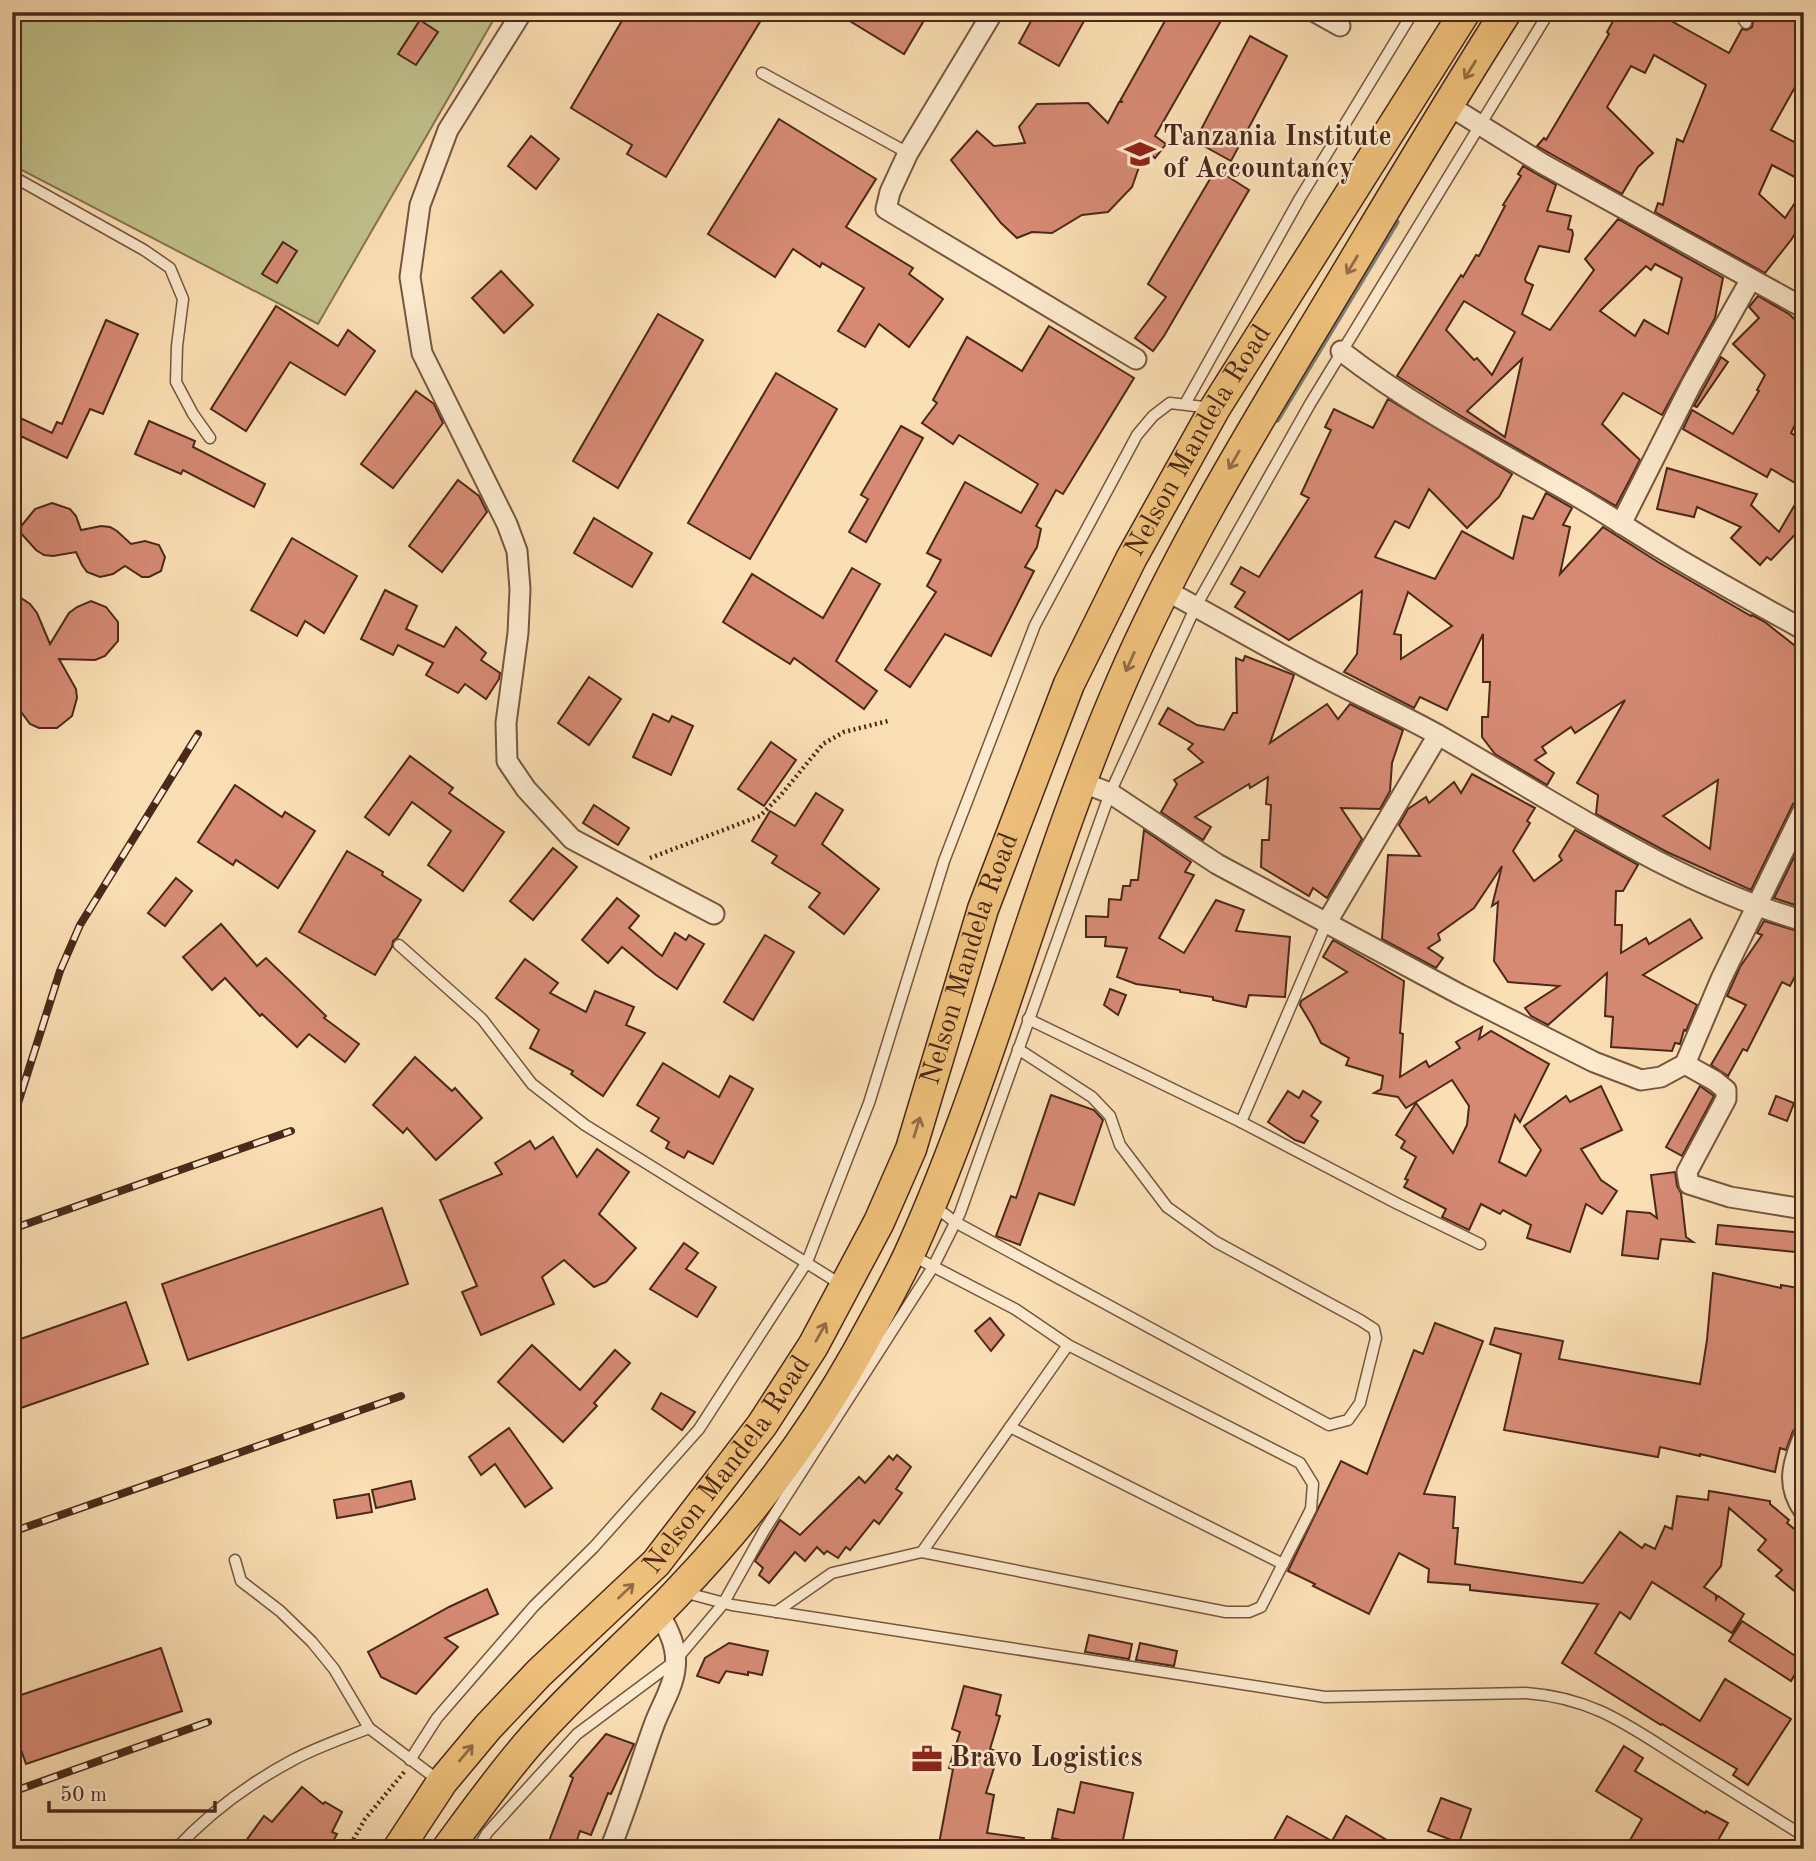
<svg xmlns="http://www.w3.org/2000/svg" width="1816" height="1861" font-family="'Old Standard TT',serif">
<style>
.green{fill:#c1c18b;stroke:#867452;stroke-width:2}
.lines{fill:none;stroke-linecap:round;stroke-linejoin:round}
.stream{stroke:#7d8174;stroke-width:7}
.building{fill:#d68a74;stroke:#4b2819;stroke-width:2;fill-rule:evenodd}
.lane-casing{stroke:#775640;stroke-width:13}
.street-casing{stroke:#775640;stroke-width:23}
.primary-casing{stroke:#4b2819;stroke-width:33}
.path{stroke:#4b2819;stroke-width:4.5;stroke-dasharray:2 3.5;stroke-linecap:butt}
.lane{stroke:#fceace;stroke-width:10}
.street{stroke:#fceace;stroke-width:19}
.primary{stroke:#eec07a;stroke-width:30}
.rail-casing{stroke:#4b2819;stroke-width:8}
.rail{stroke:#fceace;stroke-width:5;stroke-dasharray:16;stroke-linecap:butt}
.oneway{stroke:#946c45}
.labels{text-anchor:middle;dominant-baseline:central;stroke-width:5;stroke-linejoin:round;paint-order:stroke}
.poi-label{font-size:28px;font-weight:bold;fill:#4b2819;stroke:#fceace;text-anchor:start}
.street-label{font-size:28px;fill:#4b2819;stroke:#fceace}
</style>
<rect width="100%" height="100%" fill="#fbdfb4"/>
<filter id="stains"><feTurbulence type="fractalNoise" baseFrequency=".00286" numOctaves="4"/><feColorMatrix values="0 0 0 0 .2 0 0 0 0 .09 0 0 0 0 .02 0 0 0 .5 -.17"/></filter>
<radialGradient id="worn" r=".72"><stop offset=".6" stop-color="#630" stop-opacity="0"/><stop offset="1" stop-color="#630" stop-opacity=".3"/></radialGradient>
<path class="green" d="M12 12H498L318 324 12 165Z"/>
<g class="lines">
<path class="stream" d="M1277 419 1396 222"/>
</g>
<g class="building">
<path d="M627 12H766L666 177 627 154 632 145 571 108Z"/>
<path d="M835 12H929L904 54Z"/>
<path d="M1036 12H1089L1059 66 1019 43Z"/>
<path d="M1170 12H1226L1155 136 1166 144 1155 158 1145 150 1132 187 1108 212 1082 215 1052 233 1032 232 1017 238 1001 223 951 160 977 131 994 146 1025 143 1019 127 1037 104 1088 103 1108 123 1119 102H1123L1120 101Z"/>
<path d="M1618 12H1655L1729 53 1742 29 1747 30 1752 27 1753 22 1750 16 1752 12H1804V71L1771 130 1804 147V182L1772 165 1759 194 1785 218 1804 189V220L1791 240 1765 273 1655 212 1658 203 1663 205 1677 139 1683 142 1706 85 1654 55 1645 73 1631 66 1607 107 1653 153 1638 167 1622 194 1537 146 1544 138 1546 140 1609 34 1607 32Z"/>
<path d="M420 20 438 32 416 65 398 54Z"/>
<path d="M1250 36 1287 56 1231 161 1195 141Z"/>
<path d="M779 119 876 179 846 227 913 268 909 274 943 299 909 347 879 324 865 347 838 331 864 288 822 263 820 267 793 249 775 277 708 234Z"/>
<path d="M531 136 559 159 536 189 508 166Z"/>
<path d="M1523 166 1556 185 1547 211 1571 216 1568 229 1572 230 1573 234 1569 252 1539 246 1525 279 1526 282 1533 285 1522 314 1550 330 1594 270 1585 259 1618 219 1723 278 1715 318 1662 415 1623 393 1602 424 1640 460 1616 506 1461 416 1397 376 1461 275 1463 277 1476 255 1479 256 1505 206 1503 205 1521 176 1518 174ZM1655 264 1682 278 1668 334 1644 320 1635 336 1600 311 1646 266 1651 270ZM1464 301 1515 332 1492 375 1477 358 1474 360 1446 330ZM1522 359 1505 437 1467 411Z"/>
<path d="M1216 169 1249 190 1164 336 1153 351 1135 338 1166 297 1148 284Z"/>
<path d="M283 242 297 251 277 283 262 274Z"/>
<path d="M501 271 533 305 504 333 472 298Z"/>
<path d="M1758 296 1789 314 1804 328V405L1791 433 1804 441V488L1771 469 1767 477 1683 429 1692 410 1733 434 1759 391 1757 390 1765 375 1733 344 1759 318 1749 307Z"/>
<path d="M276 306 338 346 348 330 375 351 345 395 290 362 246 431 211 409Z"/>
<path d="M658 314 703 340 618 488 573 461Z"/>
<path d="M106 320 138 334 103 414 90 409 67 458 12 432V414L52 433 57 422 62 424Z"/>
<path d="M1049 326 1134 378 1063 494 1056 490 1036 526 1041 529 1037 547 1025 567 1034 571 991 656 945 634 910 687 885 670 936 592 927 586 941 560 927 553 965 482 1021 513 1038 484 959 435 953 444 922 423 937 403 933 400 967 337 1022 371Z"/>
<path d="M1721 357 1728 362 1697 407 1694 406Z"/>
<path d="M776 373 837 409 750 559 688 523Z"/>
<path d="M416 391 434 404 443 423 393 488 361 464Z"/>
<path d="M1388 399 1512 474 1499 497 1467 528 1429 489 1409 528 1395 521 1375 557 1435 579 1462 531 1513 559 1523 516 1533 519 1546 493 1572 508 1563 525 1570 527 1560 574 1603 527 1658 562 1751 616 1752 615 1765 622 1804 653V797L1793 804 1751 890 1667 852 1596 814 1598 795 1577 783 1625 700 1575 733 1571 727 1542 747 1546 753 1535 760 1554 773 1547 785 1495 754 1482 737V717H1488L1490 682H1483V634L1447 710 1420 697 1414 708 1344 672 1357 654 1362 591 1289 640 1235 607 1245 592 1231 584 1241 567 1259 577 1309 498 1301 494 1331 430 1325 427 1334 409 1373 428ZM1408 592 1452 626 1401 659V635L1394 634ZM1718 780 1710 849 1663 816Z"/>
<path d="M149 421 195 441 193 447 265 484 254 507 183 470 181 474 135 454Z"/>
<path d="M901 426 923 438 866 542 849 532 868 499 861 495Z"/>
<path d="M1667 468 1757 494 1751 505 1779 532 1804 489V525L1771 560 1767 557 1760 565 1731 538 1741 527 1697 507 1694 517 1657 509Z"/>
<path d="M458 480 479 496 487 512 442 572 409 546Z"/>
<path d="M52 503 70 509 76 516 81 530 101 526 110 527 117 531 131 544 145 541 159 545 165 557 161 571 149 577H142L125 566 113 574 100 577 87 572 82 565 76 552 53 556 44 555 36 550 18 530 35 509Z"/>
<path d="M594 518 652 553 632 587 574 553Z"/>
<path d="M292 538 357 576 324 633 305 621 297 636 251 610Z"/>
<path d="M852 568 880 584 836 661 877 691 864 709 794 658 790 664 723 622 752 574 823 618Z"/>
<path d="M385 590 417 606 406 629 444 647 456 627 486 653 481 660 500 673 499 679 486 699 465 684 458 693 426 675 433 663 398 645 393 655 361 639Z"/>
<path d="M12 592 30 604 37 613 50 644 69 613 77 607 91 601 106 607 118 622V641L105 656 95 660 59 659 76 689 77 698 72 716 57 728H39L30 724 19 709 17 700 21 670 12 672Z"/>
<path d="M1245 656 1294 675 1270 743 1327 704 1338 719 1350 704 1403 730 1392 763 1390 791 1380 809 1341 808 1362 839 1327 898 1313 888 1309 896 1261 867 1262 840H1269L1271 805 1266 804 1268 777 1250 788 1249 784 1195 817 1211 827 1203 840 1161 812 1177 784 1174 780 1203 762 1188 749 1193 744 1159 724 1168 708 1197 725 1224 730 1233 713H1237L1236 658 1243 661Z"/>
<path d="M589 677 621 699 589 745 558 723Z"/>
<path d="M653 714 669 722 672 716 693 726 671 775 633 757Z"/>
<path d="M771 742 796 760 764 806 738 789Z"/>
<path d="M410 756 453 788 449 793 504 832 463 891 428 865 451 831 412 802 389 835 365 817Z"/>
<path d="M1472 774 1535 808 1527 821 1530 823 1513 851 1534 881 1562 860 1559 856 1575 830 1638 865 1623 891H1616L1615 925H1622L1621 953 1646 938 1649 944 1690 919 1702 938 1643 975 1697 1005 1686 1031 1684 1030 1680 1044 1675 1043 1672 1051 1611 1047 1613 1017 1605 1016 1607 973 1548 1025 1531 1016 1525 1008 1559 986 1508 982 1494 961 1498 902 1492 906 1502 866 1474 908 1438 934 1440 940 1428 948 1443 958 1436 968 1382 939 1388 855 1420 856 1399 825 1408 809 1426 797 1429 803 1454 782 1461 793Z"/>
<path d="M235 785 282 817 285 812 315 831 278 888 236 860 233 865 198 842Z"/>
<path d="M816 793 843 810 822 844 879 889 844 934 809 907 820 893 772 863 777 856 752 841 770 811 795 826Z"/>
<path d="M594 805 629 828 618 845 583 823Z"/>
<path d="M1144 830 1191 862 1185 872 1194 875 1159 938 1184 953 1216 900 1244 910 1236 931 1290 937 1285 997 1249 995 1246 1007 1213 1000V997L1180 992V990L1136 984 1117 977 1127 948 1105 946 1106 937H1086V916L1108 917 1109 899 1121 900 1123 886H1130L1131 880H1138Z"/>
<path d="M1804 837V908L1774 898Z"/>
<path d="M553 848 577 867 533 920 510 901Z"/>
<path d="M347 851 383 872 382 875 421 900 397 938 393 941 392 947 375 975 299 932Z"/>
<path d="M176 878 192 891 165 926 148 913Z"/>
<path d="M617 898 639 916 629 928 662 956 675 933 686 940 689 935 704 944 677 989 656 975 622 947 608 963 582 940Z"/>
<path d="M1764 921 1804 933V959L1790 986 1782 982 1747 1051 1743 1049 1728 1076 1711 1065 1746 1005 1727 996 1740 967 1762 935 1757 933Z"/>
<path d="M221 924 257 966 266 958 326 1016 324 1018 359 1044 345 1062 309 1034 297 1047 262 1014 260 1016 225 978 212 990 183 957Z"/>
<path d="M765 935 794 952 753 1020 724 1002Z"/>
<path d="M1333 940 1404 981 1400 1033 1403 1034 1400 1077 1426 1061 1429 1067 1460 1048 1456 1042 1482 1027 1479 1039 1491 1031 1549 1064 1520 1122 1515 1115 1499 1162 1526 1176 1541 1150 1524 1126 1566 1096 1570 1102 1601 1086 1622 1130 1581 1149 1601 1180 1617 1191 1602 1214 1586 1204 1570 1252 1527 1238 1531 1225 1503 1210 1500 1214 1481 1204 1469 1230 1442 1217 1446 1209 1404 1187 1408 1180 1405 1179 1416 1157 1401 1148 1405 1141 1396 1135 1416 1103 1453 1153 1467 1125 1469 1106 1452 1080 1406 1108 1398 1097 1374 1093 1381 1089 1383 1076 1346 1065 1349 1058 1321 1043 1312 1025 1300 1005 1301 1001 1347 972 1323 957Z"/>
<path d="M525 959 558 983 550 993 586 1012 595 991 634 1007 626 1025 645 1033 603 1096 571 1074 573 1071 530 1048 539 1030 496 998Z"/>
<path d="M1110 989 1126 995 1118 1015 1104 1005Z"/>
<path d="M415 1057 452 1091 455 1088 482 1118 436 1160 407 1128 403 1133 373 1105Z"/>
<path d="M663 1063 719 1097 730 1076 753 1089 713 1164 688 1151 684 1158 666 1148 669 1142 651 1131 659 1118 637 1105Z"/>
<path d="M1700 1086 1714 1096 1682 1156 1666 1147Z"/>
<path d="M1288 1091 1299 1098 1303 1091 1321 1102 1311 1116 1318 1121 1304 1143 1295 1140 1268 1122Z"/>
<path d="M1051 1095 1094 1110 1103 1120 1074 1205 1039 1193 1020 1245 996 1236 1011 1196 1016 1198Z"/>
<path d="M1776 1096 1794 1103 1787 1121 1769 1114Z"/>
<path d="M553 1137 577 1177 597 1149 629 1172 599 1214 636 1248 606 1282 594 1287 564 1260 542 1277 554 1304 481 1335 462 1292 477 1286 440 1200 502 1174 495 1163 530 1141 535 1149Z"/>
<path d="M1675 1172 1677 1186 1681 1193 1686 1237 1693 1242 1661 1239 1658 1259 1622 1255 1627 1211 1650 1213 1657 1218 1651 1175Z"/>
<path d="M382 1208 408 1284 188 1360 162 1284Z"/>
<path d="M1718 1225 1804 1233V1253L1716 1244Z"/>
<path d="M684 1243 698 1253 686 1269 716 1287 697 1317 650 1289Z"/>
<path d="M1713 1273 1781 1288V1285L1804 1289V1415L1802 1423 1793 1431 1786 1450 1780 1448 1775 1472 1700 1454V1456L1660 1447 1658 1457 1504 1430 1521 1354 1490 1344 1495 1328 1563 1341 1559 1359 1700 1384 1707 1340Z"/>
<path d="M126 1302 148 1364 12 1411V1342Z"/>
<path d="M990 1318 1004 1335 991 1351 975 1331Z"/>
<path d="M1435 1323 1483 1341 1424 1494 1455 1497 1453 1528H1458L1455 1564 1583 1583 1620 1532 1642 1548 1645 1544 1655 1549 1665 1526 1672 1529 1677 1496 1708 1500 1709 1491 1770 1501V1504L1789 1520 1787 1523 1804 1537V1599L1776 1576 1782 1570 1758 1550 1766 1540 1729 1508 1721 1566 1704 1587 1716 1595V1599L1718 1596 1744 1614 1732 1633 1652 1582 1630 1619 1620 1612 1595 1653 1700 1721 1725 1679 1791 1719 1748 1785 1733 1775 1737 1769 1662 1724 1661 1725 1562 1663 1598 1604 1470 1590V1585L1428 1582 1429 1569 1399 1553 1369 1614 1313 1586 1315 1584 1288 1571 1341 1461 1367 1474 1414 1350 1423 1354Z"/>
<path d="M532 1345 580 1390 615 1350 630 1363 594 1403 597 1406 563 1442 498 1382Z"/>
<path d="M661 1393 695 1412 682 1430 652 1409Z"/>
<path d="M509 1428 552 1488 525 1507 495 1464 481 1475 469 1457Z"/>
<path d="M897 1455 911 1467 896 1489 902 1493 879 1524 874 1520 850 1550 846 1547 838 1558 827 1551 824 1554 817 1547 805 1561 795 1552 769 1583 759 1575 763 1568 755 1561 780 1520 800 1535 859 1477 865 1483 889 1456 893 1460Z"/>
<path d="M411 1481 415 1499 376 1508 372 1490Z"/>
<path d="M369 1494 372 1512 337 1518 334 1500Z"/>
<path d="M487 1589 498 1614 445 1638 458 1647 416 1694 381 1677 368 1652 449 1607Z"/>
<path d="M1742 1621 1803 1661 1791 1681 1729 1641Z"/>
<path d="M1089 1635 1132 1644 1129 1659 1085 1652Z"/>
<path d="M729 1643 768 1651 762 1675 748 1672V1675L726 1671 719 1683 697 1676 705 1658Z"/>
<path d="M1140 1643 1177 1651 1174 1666 1136 1660Z"/>
<path d="M161 1648 182 1711 26 1764 12 1724V1698Z"/>
<path d="M964 1686 1001 1695 996 1715 1000 1716 990 1749 999 1752 986 1793 994 1795 987 1833 1024 1838 1023 1849H938L953 1769 949 1768 960 1732 952 1729Z"/>
<path d="M606 1734 634 1744 611 1794 608 1793 591 1835 580 1831 574 1849H546L573 1778 570 1776Z"/>
<path d="M1624 1746 1643 1758 1635 1771 1705 1813 1706 1811 1728 1823 1713 1849H1625L1642 1819 1596 1791Z"/>
<path d="M1081 1782 1133 1793 1121 1849H1103L1052 1838 1058 1809 1074 1813Z"/>
<path d="M302 1787 323 1804 325 1802 342 1812 332 1832 337 1834 329 1849H240L264 1816 272 1822Z"/>
<path d="M1441 1798 1471 1809 1459 1843 1428 1831Z"/>
<path d="M1287 1816 1332 1841 1346 1816 1402 1849H1269Z"/>
</g>
<g class="lines">
<g class="lane-casing">
<g id="lane">
<path d="M1738 12 1746 23"/>
<path d="M762 73 908 153"/>
<path d="M12 176 144 250 170 268 183 299 177 346 176 382 193 414 210 438"/>
<path d="M1185 404 1300 198 1413 12"/>
<path d="M399 945 482 1019 532 1084 585 1125 842 1285"/>
<path d="M1028 1019 1241 1122 1396 1203 1480 1244"/>
<path d="M1241 1122 1327 922"/>
<path d="M934 1206 955 1222 1329 1425 1348 1420 1360 1403 1376 1338 1374 1329 1360 1320 1216 1242 1167 1207 1120 1145 1110 1116 1092 1097 1018 1049"/>
<path d="M1010 1427 1283 1564"/>
<path d="M922 1552 1068 1345"/>
<path d="M235 1560 241 1581 280 1611 312 1642 334 1669 369 1728 438 1780"/>
<path d="M683 1592 732 1605 1325 1697 1526 1693C1595 1698 1630 1727 1686 1762 1725 1787 1764 1811 1804 1836"/>
<path d="M776 1612 832 1573 922 1552 1226 1612H1249L1261 1607 1311 1509 1313 1484 1300 1463 1068 1345 1015 1309 913 1256"/>
<path d="M410 1760 437 1718 534 1606 594 1547 699 1429 807 1262 869 1103 944 861 1035 625 1137 435 1153 416 1170 403 1212 408"/>
<path d="M176 1849C209 1813 250 1783 293 1760 317 1747 344 1738 369 1728"/>
<path d="M478 1849 487 1833 577 1734 675 1661 723 1604 765 1529 933 1267 960 1213 1110 793 1196 606 1310 404 1549 12"/>
</g>
</g>
<g class="street-casing">
<g id="street">
<path d="M522 12 448 130 420 205 410 277 422 353 507 524 517 551 520 589 518 633 506 723 507 761 526 789 572 839 714 914"/>
<path d="M993 12 908 153 890 192 886 209 1136 359"/>
<path d="M1315 12 1340 26"/>
<path d="M1448 105 1543 164 1804 308"/>
<path d="M1341 351C1413 407 1494 449 1573 494 1612 517 1649 542 1687 564 1726 587 1765 608 1804 630"/>
<path d="M1621 524 1691 385 1751 279"/>
<path d="M1163 589C1218 618 1271 650 1326 678 1364 698 1403 715 1440 736 1558 803 1672 883 1804 921"/>
<path d="M1081 782 1110 793 1217 864 1459 994 1594 1062 1641 1080 1661 1077 1685 1064 1721 979 1804 809"/>
<path d="M1327 922 1438 735"/>
<path d="M1685 1064 1715 1081 1726 1090V1099L1687 1172 1689 1184 1730 1197 1804 1209"/>
<path d="M1804 1435C1793 1464 1785 1484 1804 1511"/>
<path d="M610 1849C627 1808 639 1766 654 1725 660 1708 673 1688 675 1669 678 1650 669 1629 658 1613"/>
</g>
</g>
<g class="primary-casing">
<g id="primary">
<path id="s1" d="M398 1849 442 1782 488 1727 539 1673 656 1563 762 1425 813 1346 879 1222 911 1149 983 909 1069 684 1131 559 1215 408 1465 12"/>
<path d="M447 1849C475 1811 502 1773 533 1738 578 1687 630 1643 677 1593 746 1521 808 1440 857 1353 876 1318 896 1284 912 1248 994 1065 1041 867 1121 683 1178 551 1253 429 1327 306 1386 208 1444 109 1506 12"/>
</g>
</g>
<g class="path">
<path d="M650 858 760 816 780 796 823 744 844 732 888 721"/>
<path d="M348 1849 365 1819 405 1771"/>
</g>
<use href="#lane" class="lane"/>
<use href="#street" class="street"/>
<use href="#primary" class="primary"/>
<g class="rail-casing">
<g id="rail">
<path d="M12 1122 60 971 80 925 198 734"/>
<path d="M12 1229 291 1131"/>
<path d="M12 1532 401 1396"/>
<path d="M12 1792 208 1722"/>
</g>
</g>
<use href="#rail" class="rail"/>
</g>
<defs><path id="oneway-shaft" d="M-6 0H5M1.5-3L5.5 0L1.5 3" fill="none" stroke-width="1.6" stroke-linecap="round" stroke-linejoin="round" transform="scale(1.75)"/></defs>
<g class="oneway">
<use href="#oneway-shaft" transform="translate(1470 70) rotate(122)"/>
<use href="#oneway-shaft" transform="translate(1352 265) rotate(121)"/>
<use href="#oneway-shaft" transform="translate(1234 460) rotate(120)"/>
<use href="#oneway-shaft" transform="translate(1130 662) rotate(114)"/>
<use href="#oneway-shaft" transform="translate(917 1127) rotate(-73)"/>
<use href="#oneway-shaft" transform="translate(821 1332) rotate(-61)"/>
<use href="#oneway-shaft" transform="translate(626 1591) rotate(-43)"/>
<use href="#oneway-shaft" transform="translate(466 1753) rotate(-50)"/>
</g>
<defs>
<g id="university-bare" transform="scale(2.415)"><path d="M0-5L7-2L0 1L-7-2ZM-4 1L0 2.5L4 1V4Q0 6-4 4Z" fill="#8f2418" stroke="#fceace" stroke-width="2.5" paint-order="stroke"/></g>
<g id="office-bare" transform="scale(2.415)"><path d="M-6-3h4V-5.5h4V-3h4V5H-6ZM-1-4.5V-3h2v-1.5ZM-6 0V1H6V0Z" fill="#8f2418" stroke="#fceace" stroke-width="2.5" paint-order="stroke"/></g>
</defs>
<g fill-rule="evenodd">
<use href="#university-bare" x="1140" y="154"/>
<use href="#office-bare" x="927" y="1759"/>
</g>
<g class="labels">
<g class="poi-label">
<text x="1163" y="138">Tanzania Institute<tspan x="1163" dy="32">of Accountancy</tspan></text>
<text x="950" y="1759">Bravo Logistics</text>
</g>
<g class="street-label">
<text stroke="none"><textPath href="#s1" startOffset="1642">Nelson Mandela Road</textPath></text>
<text stroke="none"><textPath href="#s1" startOffset="1074">Nelson Mandela Road</textPath></text>
<text stroke="none"><textPath href="#s1" startOffset="508">Nelson Mandela Road</textPath></text>
</g>
</g>
<rect width="1816" height="1861" fill="none" stroke="#fbdfb4" stroke-width="42"/>
<rect x="14" y="14" width="1788" height="1833" fill="none" stroke="#4b2819" stroke-width="3.5"/>
<rect x="21" y="21" width="1774" height="1819" fill="none" stroke="#4b2819" stroke-width="2"/>
<path d="M49 1801v10h166v-10" fill="none" stroke="#4b2819" stroke-width="3.5"/>
<text x="60" y="1801" font-size="21" fill="#4b2819" stroke="#fceace" stroke-width="5" paint-order="stroke">50 m</text>
<rect width="100%" height="100%" filter="url(#stains)"/>
<rect width="100%" height="100%" fill="url(#worn)"/>
</svg>
